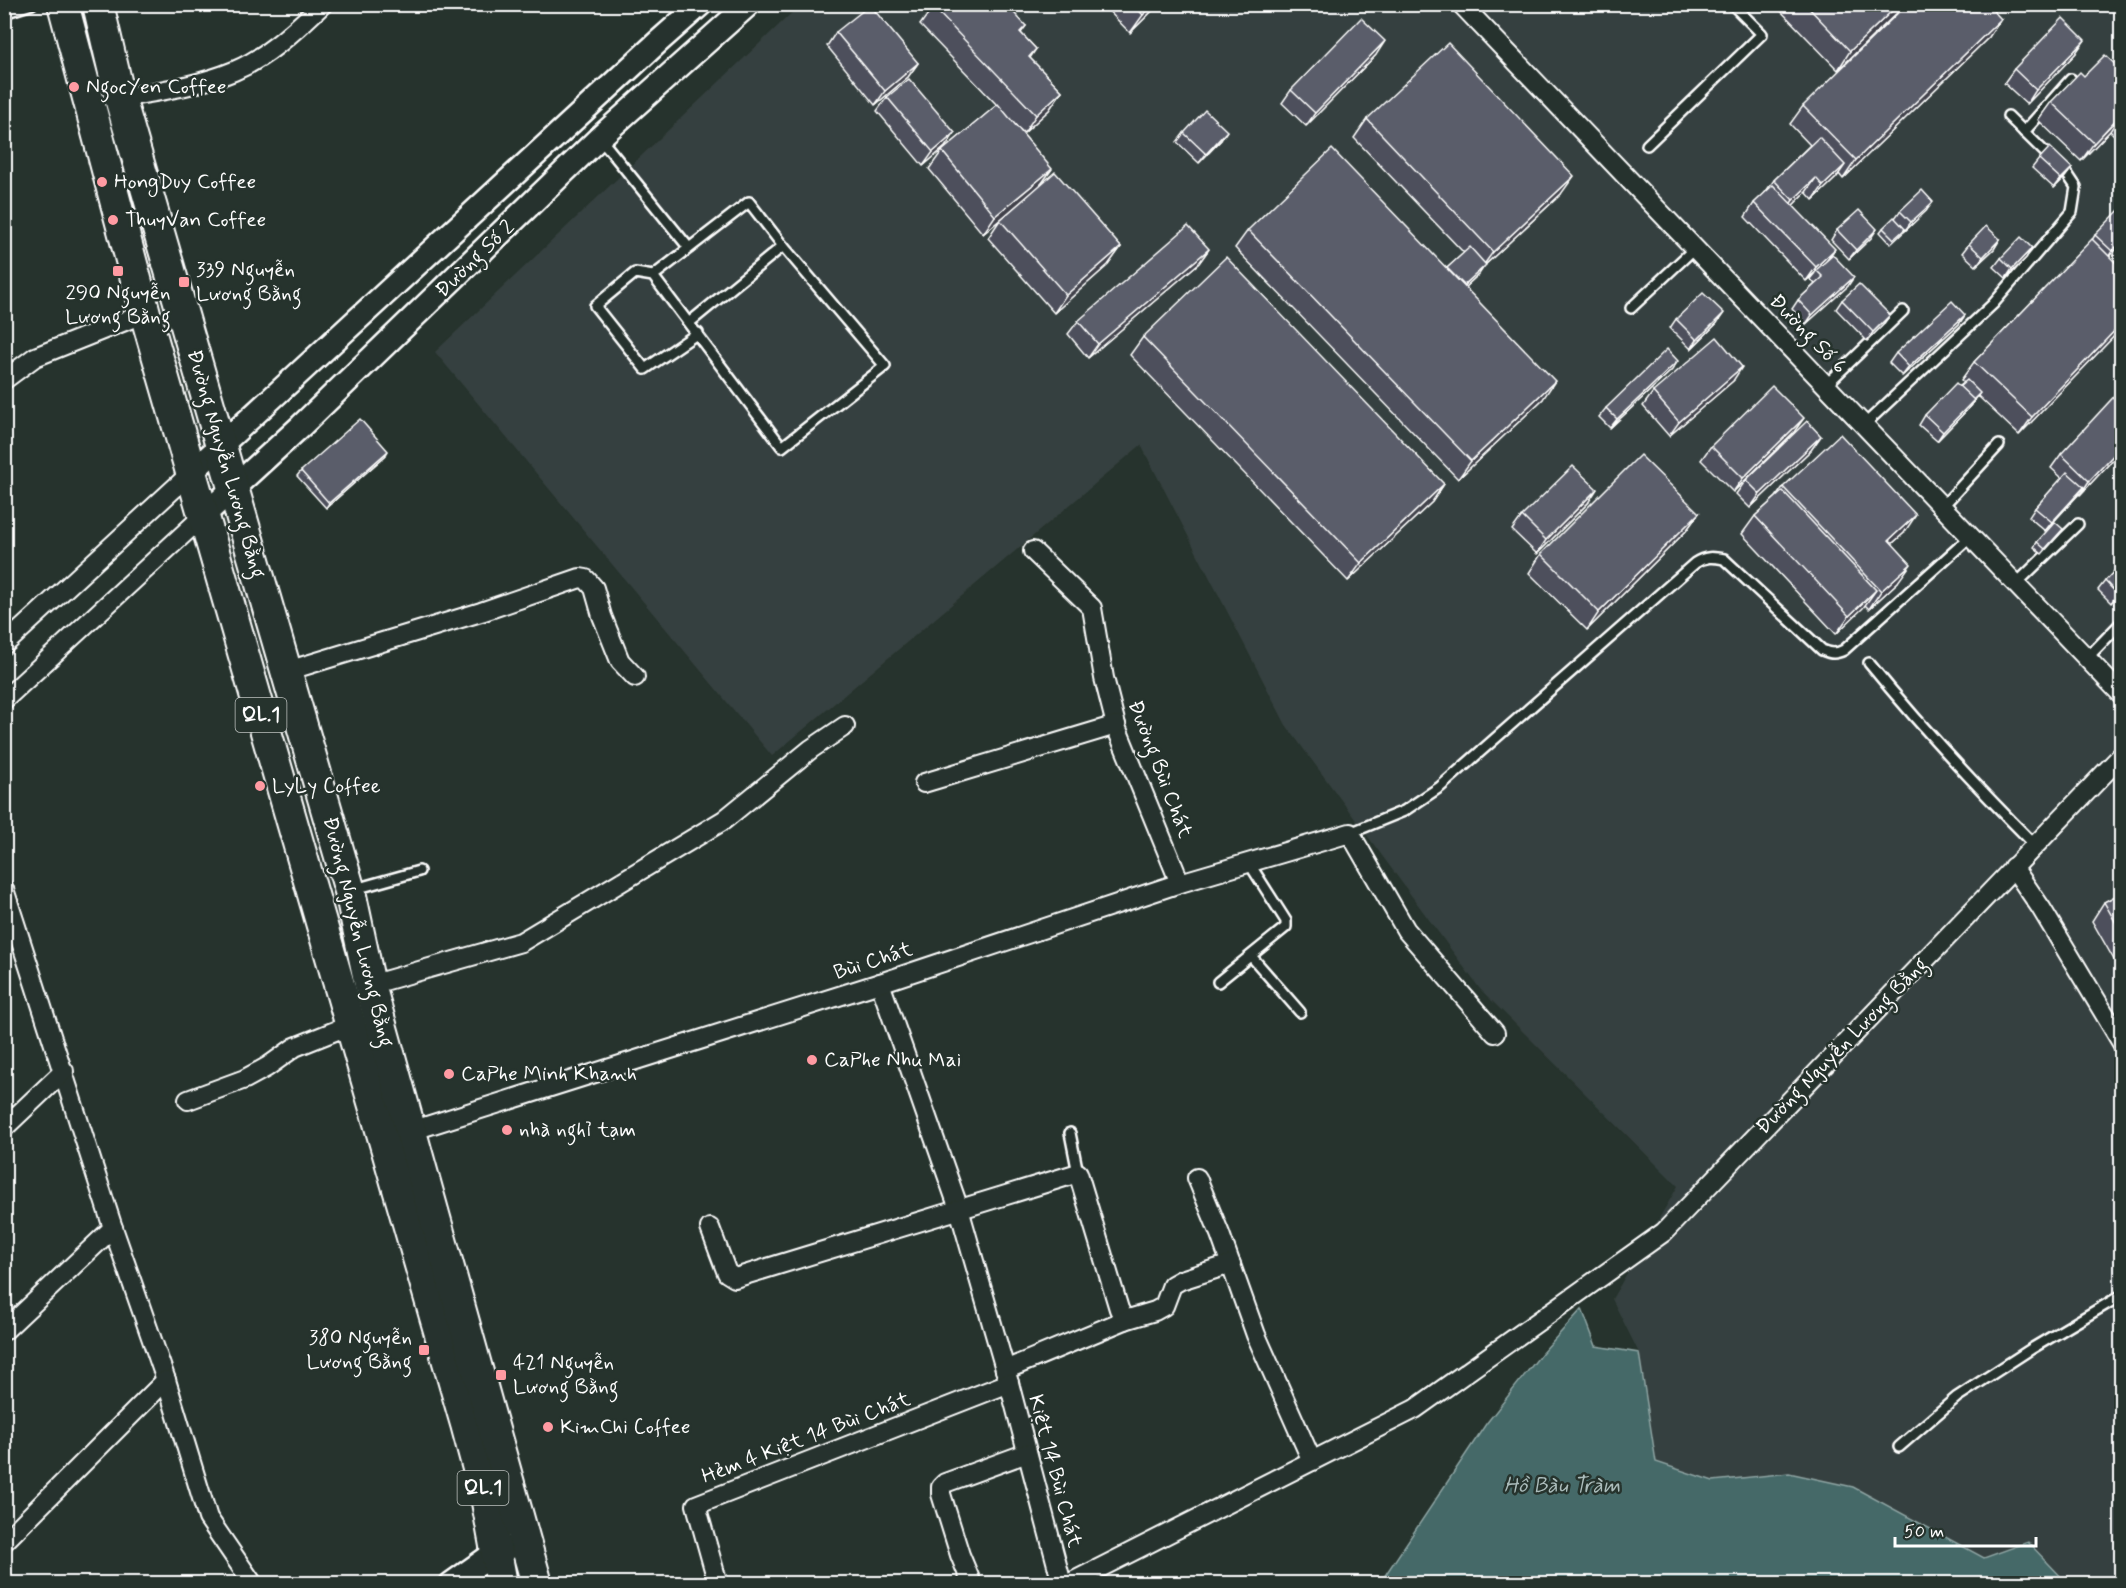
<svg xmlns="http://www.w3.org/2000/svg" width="2126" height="1588" font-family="Mynerve,sans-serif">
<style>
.built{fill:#36403f}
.water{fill:#446968;stroke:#8fa5a4;stroke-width:1.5}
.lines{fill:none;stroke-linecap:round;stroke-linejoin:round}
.service-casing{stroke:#fff;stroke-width:14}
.minor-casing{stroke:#fff;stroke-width:22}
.tertiary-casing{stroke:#fff;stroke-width:27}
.trunk-casing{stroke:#fff;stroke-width:34}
.service{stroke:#26332d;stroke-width:9}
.minor{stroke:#26332d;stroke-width:18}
.tertiary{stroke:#26332d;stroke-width:22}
.trunk{stroke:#26332d;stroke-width:30}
.wall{fill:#4d505b;stroke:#fff;stroke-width:1.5}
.shaded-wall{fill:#3f414a;stroke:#fff;stroke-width:1.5}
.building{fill:#5a5d6a;stroke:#fff;stroke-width:1.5}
.poi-dot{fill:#ff9aa2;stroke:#26332d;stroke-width:2}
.labels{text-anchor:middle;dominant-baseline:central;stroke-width:5;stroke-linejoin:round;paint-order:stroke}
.shield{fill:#26332d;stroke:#bec2c0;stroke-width:1.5}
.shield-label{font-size:20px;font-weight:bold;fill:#fff}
.poi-label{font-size:21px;fill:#fff;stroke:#26332d;text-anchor:start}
.street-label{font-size:21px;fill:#fff;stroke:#26332d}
.water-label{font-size:22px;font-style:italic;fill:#abbcbb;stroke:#26332d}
</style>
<rect width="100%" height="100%" fill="#26332d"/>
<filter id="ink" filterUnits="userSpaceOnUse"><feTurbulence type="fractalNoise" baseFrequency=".0167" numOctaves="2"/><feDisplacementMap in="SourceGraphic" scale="12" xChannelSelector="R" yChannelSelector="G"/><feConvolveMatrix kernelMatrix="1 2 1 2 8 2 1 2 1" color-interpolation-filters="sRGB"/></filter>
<g filter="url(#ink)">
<path class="built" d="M800 5H2121V1583H2067L2028 1542 1984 1558 1853 1487 1789 1473 1713 1481 1656 1462 1639 1353 1612 1299 1678 1186 1480 989 1286 725 1141 445 772 756 435 352Z"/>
<path class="water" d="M1582 1309 1596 1346 1639 1353 1656 1462 1713 1481 1789 1473 1853 1487 1984 1558 2028 1542 2067 1583H1380L1486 1424 1542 1353Z"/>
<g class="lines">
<g class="service-casing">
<g id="service">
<path d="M4 13 32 4"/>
<path d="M2024 132 2071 79"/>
<path d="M600 138 689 248"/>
<path d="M1647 145 1762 34 1732 4"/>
<path d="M653 276 749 202 783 246 885 366 782 447 653 276 635 273 595 306 645 369 698 333"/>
<path d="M1631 308 1695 248"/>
<path d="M690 322 783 246"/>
<path d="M1826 385 1903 311"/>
<path d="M1864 425 1993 304 2072 212 2076 187 2068 175 2008 116"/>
<path d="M1942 507 1999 445"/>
<path d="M2016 584 2078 524"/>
<path d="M2087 658 2122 622"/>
<path d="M1869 663C1922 728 1976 786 2035 845"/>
<path d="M1350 833 1404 811 1440 787 1695 563C1705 556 1713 557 1724 559L1822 650C1831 654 1836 654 1844 650L1970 537"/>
<path d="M355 889 419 871"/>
<path d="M1251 956 1300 1012"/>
<path d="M1218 982 1286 927V921L1249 863"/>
<path d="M1070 1133 1078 1173"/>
<path d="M1899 1447 1957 1397 2031 1349 2122 1295"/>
</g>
</g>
<g class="minor-casing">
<g id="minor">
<path d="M1461 4 2122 695"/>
<path d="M120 98C159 91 198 86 234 71 268 57 296 29 323 4"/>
<path d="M4 380 35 357 145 313"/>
<path d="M1033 551 1092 608 1104 678 1117 729 1180 883"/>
<path d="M4 645 192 472"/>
<path d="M287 671 481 612 580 578 586 579 594 588 602 616 620 661 635 677"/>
<path d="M4 700 203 516"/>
<path d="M924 783 1116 725"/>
<path d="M2013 867 2041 908 2122 1043"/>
<path d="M4 889 113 1228 166 1380 208 1518 253 1584"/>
<path d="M880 983 959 1209 1009 1383 1062 1584"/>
<path d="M370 985 521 942 724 820 811 749 845 726"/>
<path d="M188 1100 245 1079 267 1067 295 1047 350 1025"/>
<path d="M4 1128 64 1071"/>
<path d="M411 1131 880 983 1180 883 1350 833 1406 930 1495 1033"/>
<path d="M1197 1178 1220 1234 1256 1335 1312 1461"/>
<path d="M710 1228 727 1273 735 1278 1078 1173 1119 1309 1125 1320 1005 1370"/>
<path d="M1125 1320 1155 1311 1164 1306 1172 1285 1181 1280 1231 1264"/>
<path d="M4 1331 113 1228"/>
<path d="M4 1542 166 1380"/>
<path d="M718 1584 696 1505 1009 1383"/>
<path d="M972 1584 960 1555 941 1494V1487L945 1483 1027 1453"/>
<path d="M1068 1584 1415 1409 1664 1232 2122 755"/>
</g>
</g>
<g class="tertiary-casing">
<g id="tertiary">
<path d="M192 472 658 42 701 4"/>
<path d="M203 516 301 426 599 138 749 4"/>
<path d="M451 1584 496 1552 508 1548"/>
</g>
</g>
<g class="trunk-casing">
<g id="trunk">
<path d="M63 4 145 313 466 1424 487 1502 502 1584"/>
<path d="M98 4 120 98 350 891 370 985 537 1584"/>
</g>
</g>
<use href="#service" class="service"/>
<use href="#minor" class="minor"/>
<use href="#tertiary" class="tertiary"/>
<use href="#trunk" class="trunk"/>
</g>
<g class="wall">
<path d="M1102 4H1159L1130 33Z"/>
<path d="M1774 4H1906L1838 70Z"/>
<path d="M933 7 1026 26 1021 33 1036 49 1030 58 1062 91 1049 110 1024 133 1014 124 1042 184 1121 247 1108 265 1054 313 988 238 1000 220 1009 212 983 234 929 169 942 151 997 105 920 25Z"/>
<path d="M2001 19 1989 37 1843 179 1839 174 1836 178 1813 200 1806 192 1793 205 1827 260 1848 286 1806 324 1792 309 1798 300 1815 284 1810 279 1815 273 1806 281 1745 217 1754 203 1764 194 1774 180 1810 145 1790 124 1803 106Z"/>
<path d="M836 32 918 63 908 77 875 105 827 46Z"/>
<path d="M2075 54 2027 104 2004 83 2014 69Z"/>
<path d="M1376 55 1306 126 1282 103 1291 90Z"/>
<path d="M2121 70V142L2110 131 2081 161 2038 120 2051 102 2084 76Z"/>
<path d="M887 97 945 147 923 166 877 111Z"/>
<path d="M1367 119 1561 194 1485 265 1479 274 1465 287 1543 399 1458 479 1235 248 1248 230 1447 268 1464 253 1354 138Z"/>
<path d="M1184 133 1221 140 1199 163 1177 142Z"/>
<path d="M2039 159 2072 168 2065 177 2054 188 2032 168Z"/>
<path d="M1900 211H1926L1891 244 1880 232 1883 228 1895 218Z"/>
<path d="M1837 230 1871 238 1849 259 1831 240Z"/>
<path d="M2095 235 2121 244 2110 256 2121 329 2019 435 1978 396 1967 410 1937 441 1919 425 1925 415 1964 383 1961 380 1974 362 2092 240Z"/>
<path d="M2000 239 1994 249 1976 266 1962 253 1969 244Z"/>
<path d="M1209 249 1199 263 1088 358 1068 334 1078 321Z"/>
<path d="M2001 258H2026L2006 278 1994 267Z"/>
<path d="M1842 300 1883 325 1867 341 1836 309Z"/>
<path d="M1965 315 1959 324 1902 376 1889 363 1896 353Z"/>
<path d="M1676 319 1717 323 1691 349 1670 328Z"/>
<path d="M1143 337 1444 484 1432 502 1348 581 1130 355Z"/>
<path d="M1672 370 1610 428 1599 417 1606 408Z"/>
<path d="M1733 381 1669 436 1643 406 1653 392Z"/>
<path d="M1794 432 1733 492 1701 460 1711 446Z"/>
<path d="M1821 436 1811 450 1750 508 1736 494 1746 480Z"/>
<path d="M2121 451 2080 495 2079 494 2045 531 2029 517 2035 508 2062 478 2051 468 2061 454Z"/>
<path d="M385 456 326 508 297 476 301 471Z"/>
<path d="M1783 487 1904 533 1892 544 1898 582 1869 609 1865 605 1836 634 1742 534 1755 516 1776 497Z"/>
<path d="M1588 503 1537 554 1512 530 1522 516Z"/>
<path d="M1699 513 1686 531 1587 630 1529 573 1541 554Z"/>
<path d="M2121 517V534L2115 527Z"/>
<path d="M2060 534 2042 554 2034 547 2037 542Z"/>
<path d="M2121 564V592L2111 603 2098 590 2105 581Z"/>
<path d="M2121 593V612L2114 604Z"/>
<path d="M2121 893V972L2092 921 2104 902Z"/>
</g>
<g class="shaded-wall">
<path d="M1153 4H1159L1130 33 1143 15Z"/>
<path d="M1899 4H1906L1838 70 1850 51Z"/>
<path d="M2001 19 1989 37 1843 179 1856 160Z"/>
<path d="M2085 40 2075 54 2027 104 2036 90Z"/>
<path d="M1385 41 1376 55 1306 126 1315 113Z"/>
<path d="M918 63 908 77 875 105 885 91Z"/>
<path d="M1062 91 1049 110 1024 133 1036 115Z"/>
<path d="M2121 115 2110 131 2081 161 2094 143Z"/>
<path d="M1227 131 1221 140 1199 163 1206 154Z"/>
<path d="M955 133 945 147 923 166 933 152Z"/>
<path d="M1845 165 1836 178 1813 200 1823 186Z"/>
<path d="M2072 168 2065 177 2054 188 2061 179Z"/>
<path d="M1052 169 1039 187 983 234 995 216Z"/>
<path d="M1574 176 1561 194 1485 265 1479 274 1451 300 1458 291 1480 270 1493 252Z"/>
<path d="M1816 178 1806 192 1784 214 1793 200Z"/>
<path d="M1933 202 1926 211 1904 232 1911 222Z"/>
<path d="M1877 229 1871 238 1849 259 1856 250Z"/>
<path d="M2000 239 1994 249 1976 266 1983 257Z"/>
<path d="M2121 242V244L2106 261 2112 251Z"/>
<path d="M1121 247 1108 265 1054 313 1066 295Z"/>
<path d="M2032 248 2026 258 2006 278 2012 269Z"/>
<path d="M1209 249 1199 263 1088 358 1098 344Z"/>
<path d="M1835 249 1825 263 1806 281 1816 267Z"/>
<path d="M1854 277 1848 286 1806 324 1812 315Z"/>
<path d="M1724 313 1717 323 1691 349 1697 340Z"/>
<path d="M1890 315 1883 325 1867 341 1873 332Z"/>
<path d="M1965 315 1959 324 1902 376 1909 367Z"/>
<path d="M2121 324V329L2019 435 2032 417Z"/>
<path d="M1678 361 1672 370 1610 428 1617 419Z"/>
<path d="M1742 367 1733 381 1669 436 1679 422Z"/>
<path d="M1555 381 1543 399 1458 479 1471 461Z"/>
<path d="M1980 393 1967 410 1937 441 1943 432Z"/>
<path d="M1804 418 1794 432 1733 492 1743 478Z"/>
<path d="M1821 436 1811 450 1750 508 1760 494Z"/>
<path d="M2121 447V451L2080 495 2089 481Z"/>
<path d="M388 451 385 456 326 508 329 503Z"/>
<path d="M1444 484 1432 502 1348 581 1361 563Z"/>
<path d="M2084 487 2077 496 2045 531 2052 522Z"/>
<path d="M1597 489 1588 503 1537 554 1546 540Z"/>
<path d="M1699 513 1686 531 1587 630 1599 612Z"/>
<path d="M1916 515 1904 533 1876 558 1889 540Z"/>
<path d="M1911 564 1898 582 1869 609 1881 591Z"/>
<path d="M1876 590 1863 608 1836 634 1849 616Z"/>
<path d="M2121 590V592L2111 603 2117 594Z"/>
</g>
<g class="building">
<path d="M935 4H1006L1026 26 1020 32 1036 49 1029 57 1062 91 1036 115 933 7Z"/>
<path d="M1133 4H1153L1143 15Z"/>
<path d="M1805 4H1899L1850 51Z"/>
<path d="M1907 4H1987L2001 19 1856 160 1803 106Z"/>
<path d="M870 5 918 63 885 91 836 32Z"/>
<path d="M1361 18 1385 41 1315 113 1291 90Z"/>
<path d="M2063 18 2085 40 2036 90 2014 69Z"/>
<path d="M1448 43 1574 176 1493 252 1367 119Z"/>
<path d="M2105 55 2121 70V114L2094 143 2051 102 2080 72 2084 76Z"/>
<path d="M909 79 955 133 933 152 887 97Z"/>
<path d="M998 104 1052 169 995 216 942 151Z"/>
<path d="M1205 110 1227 131 1206 154 1184 133Z"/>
<path d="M1819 137 1845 165 1823 186 1816 178 1793 200 1774 180Z"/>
<path d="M2050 147 2072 168 2061 179 2039 159Z"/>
<path d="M1332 149 1555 381 1471 461 1248 230Z"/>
<path d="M1055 172 1121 247 1066 295 1000 220Z"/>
<path d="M1773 185 1835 249 1816 267 1754 203Z"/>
<path d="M1922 190 1933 202 1911 222 1900 211Z"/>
<path d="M2121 208V242L2112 251 2095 235Z"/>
<path d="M1859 210 1877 229 1856 250 1837 230Z"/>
<path d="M1894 217 1905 229 1894 239 1883 228Z"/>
<path d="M1188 226 1209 249 1098 344 1078 321Z"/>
<path d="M1986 226 2000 239 1983 257 1969 244Z"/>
<path d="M2021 237 2032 248 2012 269 2001 258Z"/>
<path d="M2092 239 2121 268V324L2032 417 1974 362Z"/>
<path d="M1470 247 1486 265 1464 285 1447 268Z"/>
<path d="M1833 255 1854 277 1812 315 1798 300 1823 277 1816 270Z"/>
<path d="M1226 257 1444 484 1361 563 1143 337Z"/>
<path d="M1859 284 1890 315 1873 332 1842 300Z"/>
<path d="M1703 293 1724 313 1697 340 1676 319Z"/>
<path d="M1952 301 1965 315 1909 367 1896 353Z"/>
<path d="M1717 337 1742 367 1679 422 1653 392Z"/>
<path d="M1667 349 1678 361 1617 419 1606 408Z"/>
<path d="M1967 380 1980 393 1973 400 1959 387Z"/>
<path d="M1956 383 1974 400 1943 432 1925 415Z"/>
<path d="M1772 386 1804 418 1743 478 1711 446Z"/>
<path d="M2121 389V447L2089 481 2061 454Z"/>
<path d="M360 419 388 451 329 503 301 471Z"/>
<path d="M1807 421 1821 436 1760 494 1746 480Z"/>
<path d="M1840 434 1916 515 1889 540 1911 564 1881 591 1783 487Z"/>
<path d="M1640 455 1699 513 1599 612 1541 554Z"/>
<path d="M1573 466 1597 489 1546 540 1522 516Z"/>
<path d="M2067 472 2084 487 2052 522 2035 508Z"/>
<path d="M1783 491 1876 590 1849 616 1755 516Z"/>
<path d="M2055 522 2063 529 2045 549 2037 542Z"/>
<path d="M2121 564V590L2117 594 2105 581Z"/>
<path d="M2121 893V932L2104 902Z"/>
</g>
</g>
<g class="poi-dot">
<circle cx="74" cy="87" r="6"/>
<circle cx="102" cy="182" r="6"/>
<circle cx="113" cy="220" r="6"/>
<rect x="112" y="265" width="12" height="12" rx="3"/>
<rect x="178" y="276" width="12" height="12" rx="3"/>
<circle cx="260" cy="786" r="6"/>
<circle cx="812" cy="1060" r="6"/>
<circle cx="449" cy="1074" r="6"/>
<circle cx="507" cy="1130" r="6"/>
<rect x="418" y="1344" width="12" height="12" rx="3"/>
<rect x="495" y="1369" width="12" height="12" rx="3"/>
<circle cx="548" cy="1427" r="6"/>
</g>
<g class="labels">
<g class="shield">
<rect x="235.5" y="698" width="51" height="34" rx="4.5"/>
<rect x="457.5" y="1471" width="51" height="34" rx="4.5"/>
</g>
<g class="shield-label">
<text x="261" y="715">QL.1</text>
<text x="483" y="1488">QL.1</text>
</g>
<g class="poi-label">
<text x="86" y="87">NgocYen Coffee</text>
<text x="114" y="182">HongDuy Coffee</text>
<text x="125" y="220">ThuyVan Coffee</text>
<text x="196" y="270">339 Nguyễn<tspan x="196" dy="24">Lương Bằng</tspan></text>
<text x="118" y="293" text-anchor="middle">290 Nguyễn<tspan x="118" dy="24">Lương Bằng</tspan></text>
<text x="272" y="786">LyLy Coffee</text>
<text x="824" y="1060">CaPhe Nhu Mai</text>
<text x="461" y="1074">CaPhe Minh Khanh</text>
<text x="519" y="1130">nhà nghỉ tạm</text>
<text x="412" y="1338" text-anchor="end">380 Nguyễn<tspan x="412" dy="24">Lương Bằng</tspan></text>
<text x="513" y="1363">421 Nguyễn<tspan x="513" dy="24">Lương Bằng</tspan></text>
<text x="560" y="1427">KimChi Coffee</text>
</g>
<g class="street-label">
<text transform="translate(475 259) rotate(-44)">Đường Số 2</text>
<text transform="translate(1808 334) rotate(46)">Đường Số 6</text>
<text transform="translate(226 464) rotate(74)">Đường Nguyễn Lương Bằng</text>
<text transform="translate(1160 769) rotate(69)">Đường Bùi Chát</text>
<text transform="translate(358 932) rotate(76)">Đường Nguyễn Lương Bằng</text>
<text transform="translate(873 961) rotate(-18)">Bùi Chát</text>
<text transform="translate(1842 1046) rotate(-46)">Đường Nguyễn Lương Bằng</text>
<text transform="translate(806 1438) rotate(-21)">Hẻm 4 Kiệt 14 Bùi Chát</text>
<text transform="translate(1055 1471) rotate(75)">Kiệt 14 Bùi Chát</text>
</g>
<g class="water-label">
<text x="1562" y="1486">Hồ Bàu Tràm</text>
</g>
</g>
<rect width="2126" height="1588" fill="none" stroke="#26332d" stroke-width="24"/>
<rect x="12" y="12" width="2102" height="1564" fill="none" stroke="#fff" stroke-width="2" filter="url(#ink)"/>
<path d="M1895 1537v9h141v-9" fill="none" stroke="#ffffff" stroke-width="3"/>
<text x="1904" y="1537" font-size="18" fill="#ffffff" stroke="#26332d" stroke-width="4.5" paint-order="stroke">50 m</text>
</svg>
